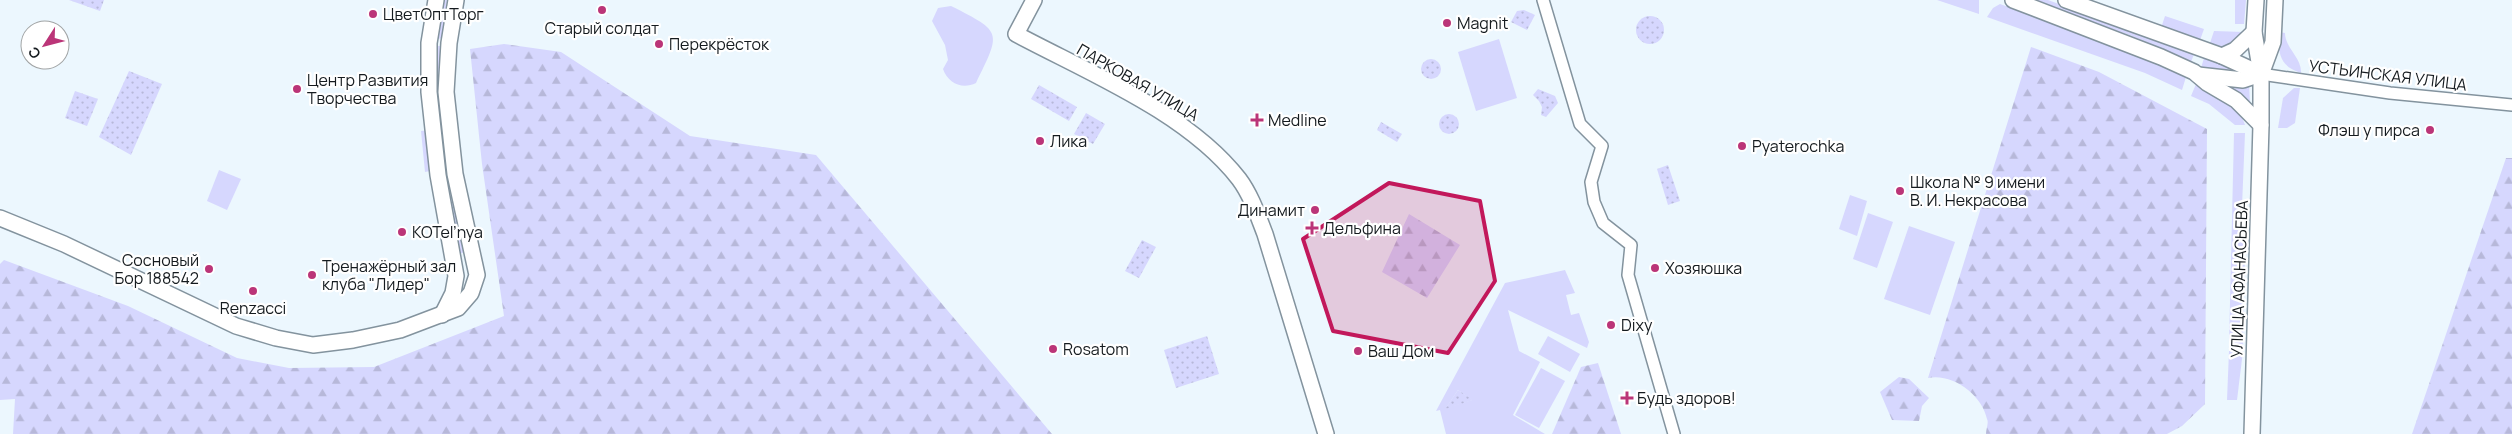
<svg xmlns="http://www.w3.org/2000/svg" width="2512" height="434" font-family="Manrope,sans-serif">
<style>
.grass{fill:#d6d7fe;fill-rule:evenodd}
.forest{fill:url(#forest-firs)}
.park{fill:url(#park-dots)}
.lines{fill:none;stroke-linecap:round;stroke-linejoin:round}
.street-casing{stroke:#83939e;stroke-width:14}
.secondary-casing{stroke:#83939e;stroke-width:18}
.street{stroke:#fff;stroke-width:11}
.secondary{stroke:#fff;stroke-width:15}
.marked{fill:#c2185b;fill-opacity:0.2;stroke:#c2185b;stroke-width:4;stroke-linejoin:round}
.poi-dot{fill:#bb3578;stroke:#fff;stroke-width:2}
.labels{text-anchor:middle;dominant-baseline:central;stroke-width:4.5;stroke-linejoin:round;paint-order:stroke}
.poi-label{font-size:16px;fill:#151b1f;stroke:#fff;text-anchor:start}
.street-label{font-size:16px;fill:#151b1f;stroke:#fff}
</style>
<defs>
<pattern id="forest-firs" width="22" height="20" patternUnits="userSpaceOnUse" patternTransform="scale(1.25)"><rect width="22" height="20" fill="#d6d7fe"/><path d="M5 1l3.5 6h-7zM16 11l3.5 6h-7z" fill="#b7b8d9"/></pattern>
<pattern id="park-dots" width="8" height="8" patternUnits="userSpaceOnUse" patternTransform="scale(1.25)"><rect width="8" height="8" fill="#d6d7fe"/><path d="M2 2h.1M6 6h.1" fill="none" stroke="#b7b8d9" stroke-width="1.8" stroke-linecap="round"/></pattern>
</defs>
<rect width="100%" height="100%" fill="#ecf7fe"/>
<g class="grass">
<path d="M441 0H447L443 38 437 39Z"/>
<path d="M1937 0H1979V14Z"/>
<path d="M2031 0H2048L2194 54 2191 62 2132 36Z"/>
<path d="M2235 0H2246L2244 24H2235Z"/>
<path d="M2000 4 2159 62 2186 77 2182 90 2145 73 1987 17 1993 8Z"/>
<path d="M951 6C1003 32 1001 32 976 83 962 90 948 83 943 69L948 60 945 45 932 21 938 8Z"/>
<path d="M2165 16 2204 29 2199 43 2166 31 2162 25Z"/>
<path d="M2214 31 2244 32C2239 46 2221 50 2209 46Z"/>
<path d="M2279 32 2285 33C2285 48 2302 58 2301 73 2279 66 2278 53 2279 32Z"/>
<path d="M1499 39 1517 98 1476 111 1458 52Z"/>
<path d="M436 46H443L465 252 459 254C445 184 435 117 436 46Z"/>
<path d="M2204 58 2236 68 2245 74 2201 68Z"/>
<path d="M2205 79 2249 85 2250 102 2249 105Z"/>
<path d="M2196 84C2215 94 2239 103 2245 125H2235L2209 104 2191 96Z"/>
<path d="M2294 88H2300L2295 123 2287 128H2278L2283 98Z"/>
<path d="M431 130 435 170 425 172 421 131Z"/>
<path d="M2234 133H2245L2241 231 2245 256 2243 345H2229Z"/>
<path d="M219 170 241 179 227 210 207 201Z"/>
<path d="M1850 195 1867 201 1857 236 1839 229Z"/>
<path d="M1868 213 1893 222 1877 268 1853 259Z"/>
<path d="M1909 226 1955 242 1930 315 1884 299Z"/>
<path d="M1565 270 1575 293 1566 295 1571 315 1579 313 1589 342 1587 348 1508 310 1519 351 1540 362 1513 415 1545 434H1446L1440 410 1436 411 1505 283ZM1458 390 1472 400 1446 408Z"/>
<path d="M1548 336 1580 354 1570 372 1538 354Z"/>
<path d="M2229 351H2243L2237 400H2227Z"/>
<path d="M1541 368 1565 381 1539 428 1515 415Z"/>
</g>
<g class="forest">
<path d="M504 44 561 52 690 136 816 155 1052 434H13L15 399 0 400V264L4 260 128 306 237 358 289 368 374 367 504 316 482 164 470 49Z"/>
<path d="M2031 47 2099 72 2207 129 2205 404 2182 426 2167 434H1986C1986 429 1989 423 1987 419 1982 395 1953 373 1928 378Z"/>
<path d="M2506 158H2512V434H2412Z"/>
<path d="M1409 214 1460 245 1427 298 1382 272Z"/>
<path d="M1598 363 1621 434H1552L1581 367Z"/>
<path d="M1899 377 1909 379 1929 398 1922 406 1919 421 1892 420 1880 392Z"/>
</g>
<g class="park">
<path d="M69 0H104L100 11Z"/>
<path d="M1524 10 1535 15 1527 30 1511 22 1517 11Z"/>
<circle cx="1650" cy="30" r="14"/>
<circle cx="1431" cy="69" r="10"/>
<path d="M129 71 162 84 131 155 99 137Z"/>
<path d="M1039 85 1077 107 1069 121 1031 99Z"/>
<path d="M1538 89 1555 96 1558 103 1546 117 1541 115 1542 107 1539 101 1533 95Z"/>
<path d="M75 91 98 99 87 126 65 118Z"/>
<path d="M1086 113 1105 124 1093 144 1074 134Z"/>
<circle cx="1449" cy="124" r="10"/>
<path d="M1381 122 1402 134 1397 142 1377 130Z"/>
<path d="M1668 165 1680 201 1668 205 1657 169Z"/>
<path d="M1142 240 1156 247 1139 278 1125 271Z"/>
<path d="M1207 336 1219 374 1176 388 1164 350Z"/>
<path d="M1458 390 1473 400 1445 409Z"/>
</g>
<g class="lines">
<g class="street-casing">
<g id="street">
<path d="M1543 0 1580 124 1602 146 1591 182 1594 202 1603 223 1631 245 1628 275 1674 434"/>
<path d="M2261 74 2390 93 2512 105"/>
</g>
</g>
<g class="secondary-casing">
<g id="secondary">
<path d="M436 0 429 43V92L438 175 456 276 453 293 442 315"/>
<path d="M1034 0 1016 34C1089 73 1188 113 1239 179 1251 195 1258 216 1265 234L1326 434"/>
<path d="M2013 0 2161 57 2194 72 2207 83 2236 100 2261 125"/>
<path d="M2066 0 2222 56 2261 74"/>
<path d="M2222 56 2235 50 2254 32"/>
<path d="M2262 72 2273 42 2275 0"/>
<path d="M2198 75 2243 80 2261 74"/>
<path d="M0 218 64 244 236 326 276 338 313 345 353 340 400 330 458 308 471 293 477 275 455 174 446 92 449 43 456 0"/>
<path d="M2252 434 2261 125V74L2254 32 2256 0"/>
</g>
</g>
<use href="#street" class="street"/>
<use href="#secondary" class="secondary"/>
</g>
<path class="marked" d="M1389 183 1480 201 1495 281 1448 353 1333 331 1303 239Z"/>
<g class="poi-dot">
<circle cx="602" cy="10" r="5"/>
<circle cx="373" cy="14" r="5"/>
<circle cx="1447" cy="23" r="5"/>
<circle cx="659" cy="44" r="5"/>
<circle cx="297" cy="89" r="5"/>
<path d="M1254.5 112.5h5v5h5v5h-5v5h-5v-5h-5v-5h5z"/>
<circle cx="2430" cy="130" r="5"/>
<circle cx="1040" cy="141" r="5"/>
<circle cx="1742" cy="146" r="5"/>
<circle cx="1900" cy="191" r="5"/>
<circle cx="1315" cy="210" r="5"/>
<path d="M1309.5 220.5h5v5h5v5h-5v5h-5v-5h-5v-5h5z"/>
<circle cx="402" cy="232" r="5"/>
<circle cx="1655" cy="268" r="5"/>
<circle cx="209" cy="269" r="5"/>
<circle cx="312" cy="275" r="5"/>
<circle cx="253" cy="291" r="5"/>
<circle cx="1611" cy="325" r="5"/>
<circle cx="1053" cy="349" r="5"/>
<circle cx="1358" cy="351" r="5"/>
<path d="M1624.5 390.5h5v5h5v5h-5v5h-5v-5h-5v-5h5z"/>
</g>
<g class="labels">
<g class="poi-label">
<text x="383" y="14">ЦветОптТорг</text>
<text x="1457" y="23">Magnit</text>
<text x="602" y="28" text-anchor="middle">Старый солдат</text>
<text x="669" y="44">Перекрёсток</text>
<text x="307" y="80">Центр Развития<tspan x="307" dy="18">Творчества</tspan></text>
<text x="1268" y="120">Medline</text>
<text x="2420" y="130" text-anchor="end">Флэш у пирса</text>
<text x="1050" y="141">Лика</text>
<text x="1752" y="146">Pyaterochka</text>
<text x="1910" y="182">Школа № 9 имени<tspan x="1910" dy="18">В. И. Некрасова</tspan></text>
<text x="1305" y="210" text-anchor="end">Динамит</text>
<text x="1323" y="228">Дельфина</text>
<text x="412" y="232">KOTel’nya</text>
<text x="199" y="260" text-anchor="end">Сосновый<tspan x="199" dy="18">Бор 188542</tspan></text>
<text x="322" y="266">Тренажёрный зал<tspan x="322" dy="18">клуба "Лидер"</tspan></text>
<text x="1665" y="268">Хозяюшка</text>
<text x="253" y="308" text-anchor="middle">Renzacci</text>
<text x="1621" y="325">Dixy</text>
<text x="1063" y="349">Rosatom</text>
<text x="1368" y="351">Ваш Дом</text>
<text x="1637" y="398">Будь здоров!</text>
</g>
<g class="street-label">
<text transform="translate(2388 75) rotate(7)">УСТЬИНСКАЯ УЛИЦА</text>
<text transform="translate(1138 82) rotate(30)">ПАРКОВАЯ УЛИЦА</text>
<text transform="translate(2239 279) rotate(-88)">УЛИЦА АФАНАСЬЕВА</text>
</g>
</g>
<g transform="translate(45 45) rotate(234)"><circle r="24" fill="#ffffff" stroke="#a1a4a5"/>
<path d="M0-4L9 19L0 12L-9 19Z" fill="#bb3578"/>
<text y="-8" font-size="14" font-weight="bold" text-anchor="middle" fill="#151b1f">С</text>
</g>
</svg>
